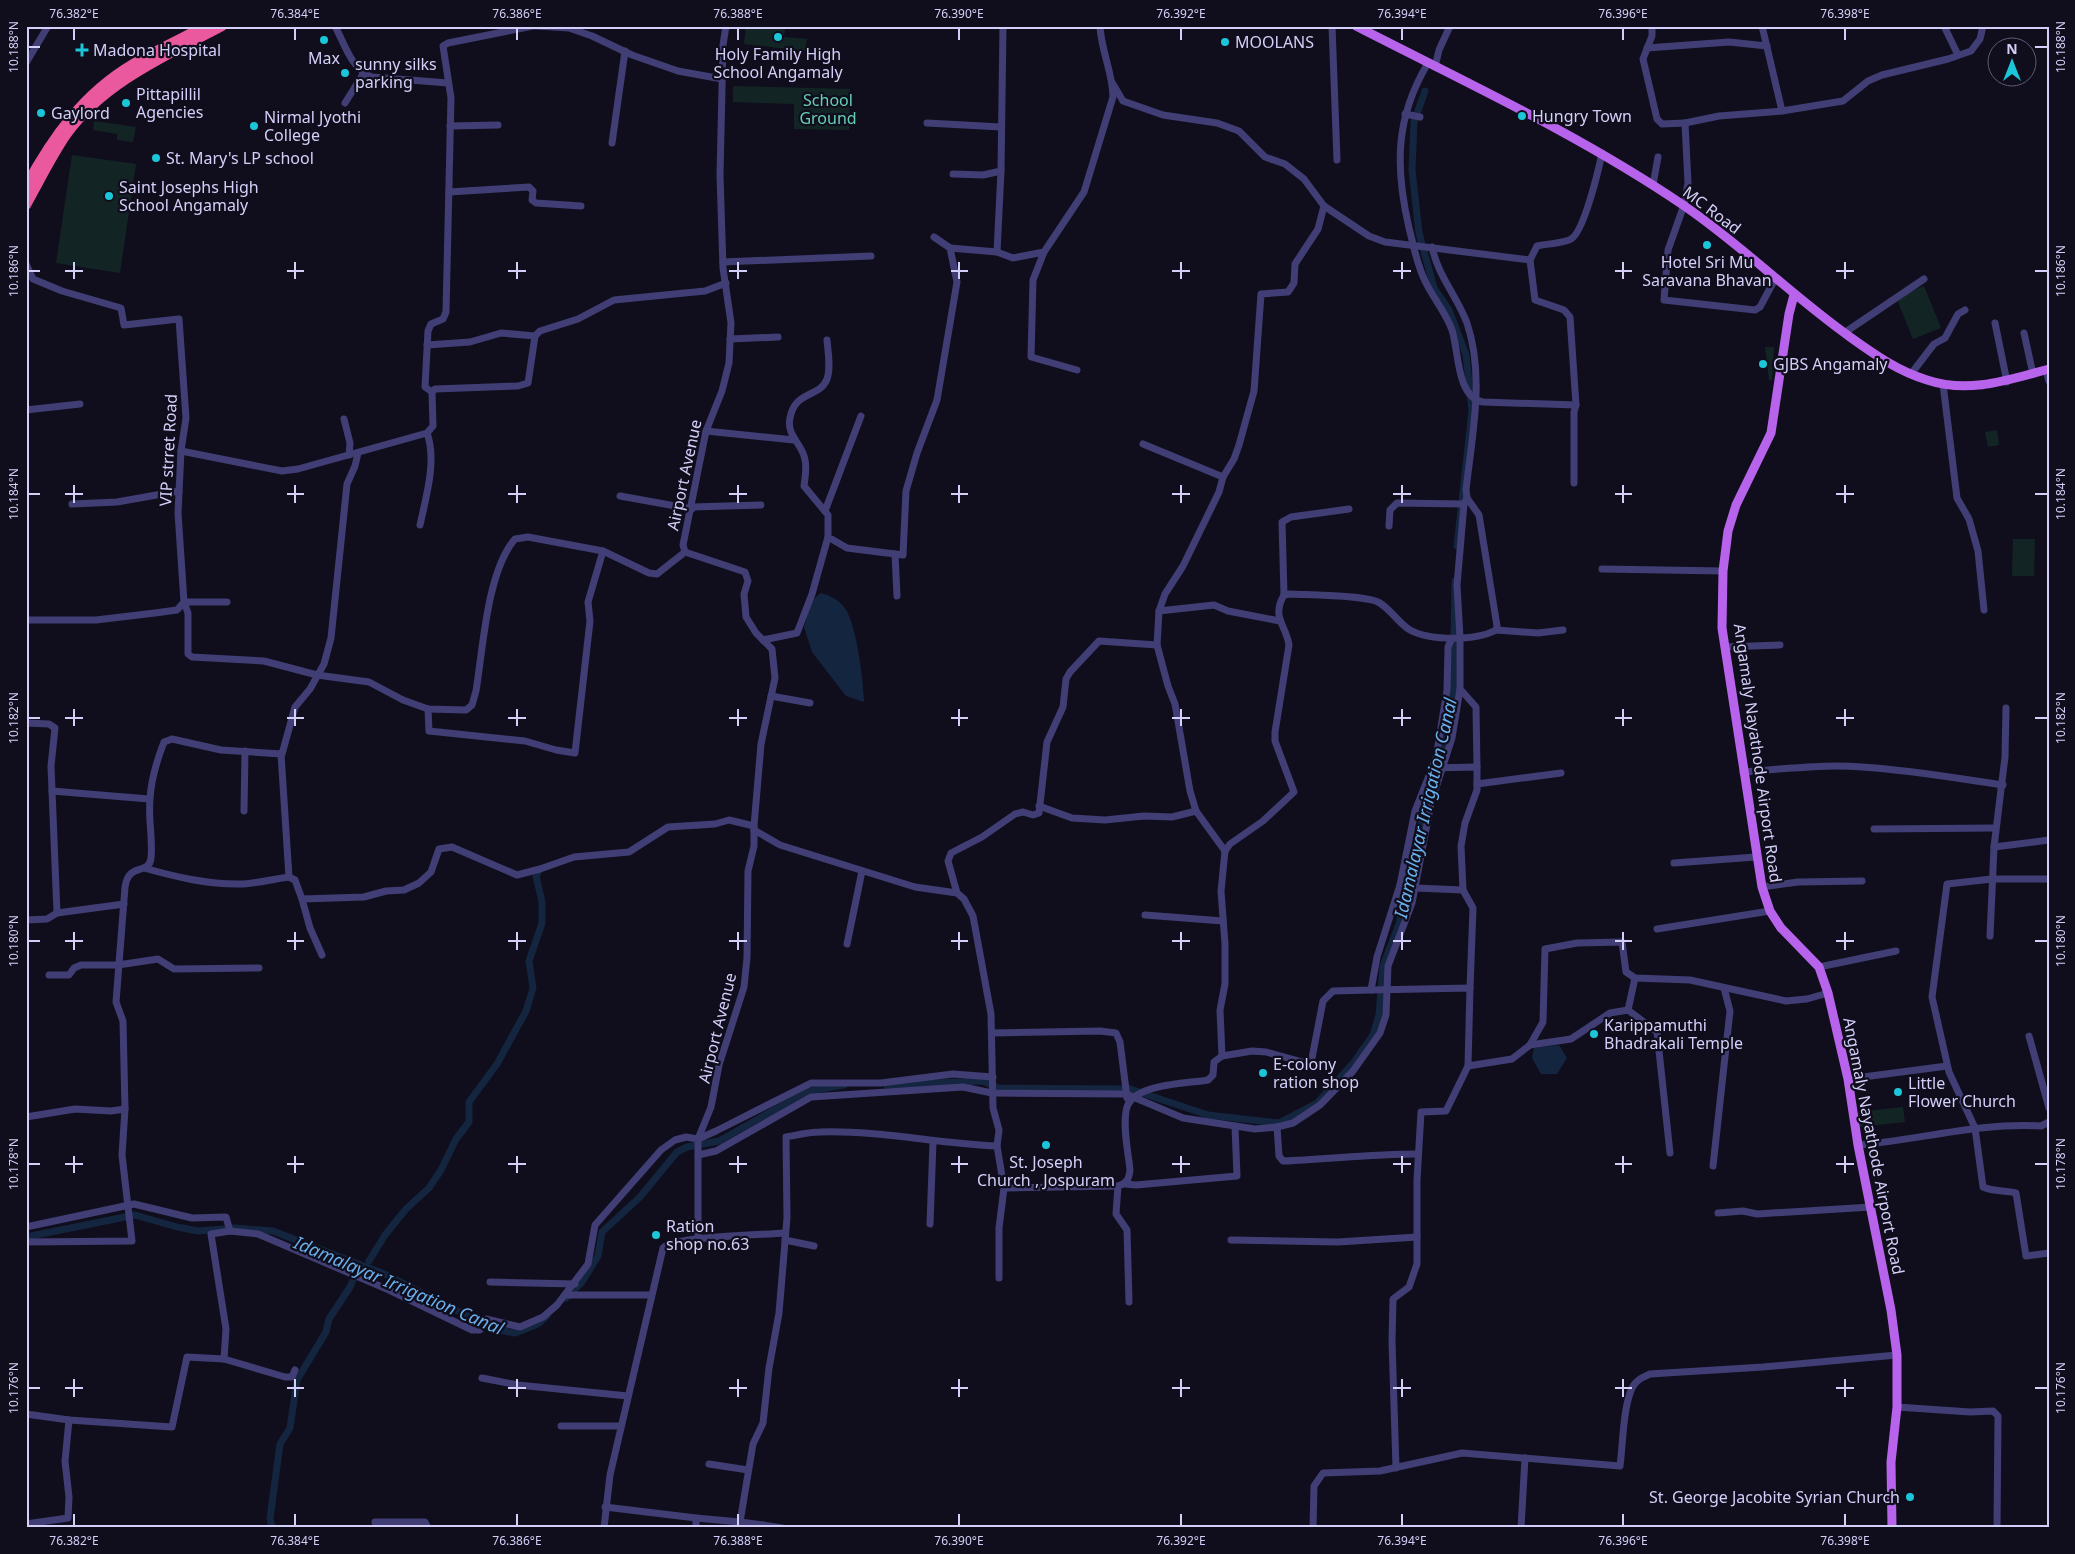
<svg xmlns="http://www.w3.org/2000/svg" width="2075" height="1554" font-family="'Noto Sans',sans-serif">
<style>
.green{fill:#122524}
.water{fill:#13253f}
.lines{fill:none;stroke-linecap:round;stroke-linejoin:round}
.canal{stroke:#13253f;stroke-width:7}
.minor{stroke:#403e75;stroke-width:7}
.major{stroke:#b863eb;stroke-width:9}
.highway{stroke:#ea589e;stroke-width:10}
.ticks{fill:none;stroke:#d3cff9;stroke-width:2}
.poi-dot{fill:#1bc6d8;stroke:#100e1c;stroke-width:2}
.labels{text-anchor:middle;dominant-baseline:central;stroke-width:4.5;stroke-linejoin:round;paint-order:stroke}
.poi-label{font-size:16px;fill:#d3cff9;stroke:#100e1c;text-anchor:start}
.park-label{font-size:16px;fill:#65cfb4;stroke:#100e1c}
.street-label{font-size:16px;fill:#d3cff9;stroke:#100e1c}
.water-label{font-size:18px;font-style:italic;fill:#69b0ec;stroke:#100e1c}
.neatline{fill:none;stroke:#d3cff9;stroke-width:2}
.ticks-label{font-size:12px;text-anchor:middle;fill:#d3cff9}
</style>
<rect width="100%" height="100%" fill="#100e1c"/>
<g class="green">
<path d="M746 26 785 29 784 37 807 39 805 51 744 44Z"/>
<path d="M733 86 850 89 849 130 794 129V104L733 102Z"/>
<path d="M94 121 136 127 133 142 117 140V134L93 130Z"/>
<path d="M72 155 136 164 120 273 56 263Z"/>
<path d="M1924 286 1941 328 1913 339 1896 297Z"/>
<path d="M1765 347H1774L1772 380H1769Z"/>
<path d="M1997 430 1999 445 1988 447 1985 432Z"/>
<path d="M2013 539H2035L2034 576H2012Z"/>
<path d="M1903 1107 1905 1122 1860 1127 1858 1112Z"/>
</g>
<g class="water">
<path d="M821 593C831 596 837 599 844 607 857 623 863 681 864 702L846 696 812 652 804 627 812 600Z"/>
<path d="M1559 1045 1567 1058 1557 1074H1541L1532 1058 1534 1048Z"/>
</g>
<g class="lines">
<g class="canal">
<path d="M1425 91 1414 122 1412 170 1419 233 1434 288 1449 310 1466 355 1472 411 1457 546"/>
<path d="M887 1085 983 1081 998 1088 1130 1089 1208 1115 1279 1123 1317 1103 1354 1062 1373 1035 1379 1015 1383 966 1399 924 1422 819 1441 759 1453 699 1455 581"/>
<path d="M26 1237 135 1215 177 1227 198 1231 235 1228 273 1231 387 1275 493 1329 515 1333 538 1324 547 1316"/>
<path d="M369 1261 385 1235 406 1209 429 1188 441 1170 456 1139 469 1122V1102L497 1064 526 1011 533 988 529 961 542 923V902L536 876 540 869"/>
<path d="M566 1298 582 1282 598 1256 602 1232 640 1197 677 1152 687 1147 719 1141 808 1091 844 1085"/>
<path d="M272 1528 270 1518 280 1444 290 1428 297 1380 326 1332 329 1319 350 1287 355 1275 361 1273"/>
</g>
<g class="minor">
<path d="M335 26C345 45 352 70 372 77L448 83"/>
<path d="M536 26 569 28 592 36 632 55 678 71 722 79"/>
<path d="M1332 26 1337 160"/>
<path d="M1652 26V36L1643 59 1657 119 1662 124 1685 123"/>
<path d="M1762 26 1782 111"/>
<path d="M1944 26 1958 55"/>
<path d="M1647 48 1729 42 1767 46"/>
<path d="M26 63 48 26"/>
<path d="M1428 63C1395 118 1395 167 1409 228 1414 247 1417 266 1426 283 1434 299 1446 313 1452 330 1459 351 1456 397 1483 402L1576 405"/>
<path d="M1435 67 1439 50 1450 26"/>
<path d="M1113 84 1123 101 1163 115 1217 123 1239 131 1265 157 1285 164 1304 179 1324 206 1369 236 1385 242 1530 260 1537 246C1545 244 1566 243 1571 239 1584 232 1599 168 1602 153"/>
<path d="M345 103 363 74"/>
<path d="M1405 114 1420 117"/>
<path d="M927 123 1001 127"/>
<path d="M450 126 498 125"/>
<path d="M612 143 625 51"/>
<path d="M953 174 983 175 1001 171 1003 26"/>
<path d="M1653 185 1658 157"/>
<path d="M449 192 529 187 533 191 532 200 536 203 581 206"/>
<path d="M950 248 997 252 1013 258 1044 252 1084 192 1113 97C1113 73 1101 51 1100 26"/>
<path d="M997 252 1001 171"/>
<path d="M1044 252 1033 280 1031 357 1077 370"/>
<path d="M1530 260 1535 300 1564 310 1570 317 1576 405 1574 412V483"/>
<path d="M723 262 871 256"/>
<path d="M26 264 33 279 62 291 121 308 124 325 179 319 186 418 181 451 178 513 184 602 177 610 155 613 96 620H26"/>
<path d="M1775 279 1760 307 1755 310 1664 300 1668 250 1684 205 1688 183 1685 123 1719 116 1782 111 1843 101 1868 81 1882 75 1948 59 1971 51 1980 39 1983 26"/>
<path d="M1995 323 2007 382"/>
<path d="M1844 333 1924 279"/>
<path d="M2024 333 2033 374"/>
<path d="M730 339 778 337"/>
<path d="M827 340C828 352 831 368 827 379 820 398 795 390 790 418 786 436 803 444 805 460 807 468 805 478 804 486L828 515V537L847 548 903 555 906 491 917 453 937 400 957 282 950 248 934 237"/>
<path d="M427 345 470 342 501 333 535 336"/>
<path d="M2046 370 2049 381"/>
<path d="M1911 374 1934 344 1945 338 1958 314 1965 310"/>
<path d="M1943 384 1957 498 1969 519 1978 551 1984 610"/>
<path d="M432 392 425 387 428 331 431 324 443 319 446 312 451 98 443 46 448 43 533 26"/>
<path d="M26 410 80 404"/>
<path d="M344 419 350 443 349 455"/>
<path d="M706 431 794 440"/>
<path d="M1143 444 1223 477"/>
<path d="M181 451 282 471 298 469 427 433 433 426 432 392 435 389 518 386 528 383 535 336 540 331 578 319 614 300 705 291 726 283"/>
<path d="M620 496 692 509"/>
<path d="M72 504 117 502 179 491"/>
<path d="M692 507 761 505"/>
<path d="M825 511 861 416"/>
<path d="M420 525C426 497 437 461 427 433"/>
<path d="M1389 526 1390 510 1397 503 1464 504"/>
<path d="M895 554 897 596"/>
<path d="M1602 569 1723 571"/>
<path d="M1284 595 1290 594C1309 595 1363 595 1378 602 1390 608 1398 623 1410 630 1430 641 1476 641 1496 630L1497 626 1479 515 1467 498"/>
<path d="M227 602H184L188 613V654L192 657 264 661 317 675 369 682 403 700 428 709 466 710 472 705 476 691C483 649 487 571 515 539L528 537 603 551 649 573 657 574 685 552"/>
<path d="M1159 611 1214 605 1228 611 1280 621"/>
<path d="M1496 630 1538 633 1563 630"/>
<path d="M763 640 797 633 812 594 828 537"/>
<path d="M1725 647 1780 645"/>
<path d="M1460 689 1476 707 1477 767"/>
<path d="M771 696 810 703"/>
<path d="M428 709 429 731 525 741 556 750 575 753 590 621 588 602 603 551"/>
<path d="M26 723 49 724 55 728 51 766 57 913"/>
<path d="M281 754 289 877"/>
<path d="M1430 768 1477 767V790L1465 823 1461 846 1463 890 1473 908 1470 988"/>
<path d="M1743 772C1782 769 1823 764 1862 767 1909 770 1956 778 2003 785"/>
<path d="M1477 784 1561 773"/>
<path d="M52 791 149 799"/>
<path d="M1039 806 1072 818 1105 820 1144 816 1172 817 1196 811 1225 851"/>
<path d="M244 811 245 751"/>
<path d="M1196 811 1190 791 1175 704 1168 686 1157 645 1159 611 1165 594 1183 566 1219 492 1223 477 1234 459 1239 445 1254 391 1261 294 1288 292 1294 283 1295 264 1318 229 1324 206"/>
<path d="M1874 829 1995 828"/>
<path d="M754 830 780 845 915 887 957 893 964 899 973 916 991 1014 993 1108 999 1130 997 1146 1004 1188 999 1228V1278"/>
<path d="M1994 847 2049 840"/>
<path d="M1674 863 1756 857"/>
<path d="M144 868C176 877 209 885 243 884 258 883 274 879 289 877L295 880 302 899 364 897 386 891 404 890 419 883 431 872 439 849 452 847 517 875 540 869 574 857 629 852 668 827 715 824 729 820 754 826"/>
<path d="M2049 879H1992L1947 884 1932 997 1949 1072 1975 1128 1983 1187C1994 1192 2004 1190 2016 1193L2026 1256 2049 1253"/>
<path d="M1400 885 1415 888 1463 890"/>
<path d="M1762 887 1798 882 1862 881"/>
<path d="M957 893 948 861 951 853 982 837 1015 814 1023 812 1033 815 1039 813 1047 742 1063 707 1066 679 1070 672 1099 641 1157 645"/>
<path d="M302 899 310 928 322 955"/>
<path d="M1145 915 1223 921"/>
<path d="M26 920 47 919 57 913 124 904"/>
<path d="M1657 929 1770 911"/>
<path d="M1990 936 1994 847 2005 757 2006 708"/>
<path d="M847 944 862 871"/>
<path d="M1819 967 1896 951"/>
<path d="M49 975H69L74 968 81 965H118L158 959 174 969 259 968"/>
<path d="M1371 990 1470 988 1468 1066 1512 1059 1530 1045 1543 1022 1545 949 1577 943 1622 942 1626 972 1635 978 1690 980 1786 1001 1807 999 1828 993"/>
<path d="M1628 1010 1657 1032 1670 1153"/>
<path d="M992 1033 1100 1031 1116 1033 1120 1042 1127 1098"/>
<path d="M2029 1036 2049 1108"/>
<path d="M1530 1045 1571 1039 1610 1013 1628 1010 1635 978"/>
<path d="M1222 1056 1220 1010 1225 984V944L1221 891 1225 851 1230 844 1263 821 1294 792 1275 741V732L1289 645C1286 625 1271 617 1284 595L1282 522 1291 517 1349 509"/>
<path d="M1848 1079 1947 1066"/>
<path d="M26 1117 75 1109 111 1111 125 1109 123 1021 116 1002 125 887C129 861 149 876 151 858 153 839 148 819 150 799 151 781 157 760 164 742L172 739 221 750 282 754 295 707 310 689 324 664 331 638 347 484 355 466 358 453"/>
<path d="M1277 1127 1279 1156 1283 1161C1328 1159 1373 1154 1418 1154"/>
<path d="M1858 1145C1919 1140 1980 1122 2041 1126L2049 1122"/>
<path d="M698 1155 716 1151 811 1097 963 1087 992 1093 1126 1094 1183 1118 1255 1129 1277 1127 1293 1123 1320 1105 1353 1071 1380 1033 1386 1015 1388 966 1412 903 1431 803 1452 738 1460 689V638L1457 585 1464 504 1467 498 1466 490C1472 435 1485 377 1467 323 1457 296 1438 276 1432 247"/>
<path d="M1713 1166 1730 1011 1724 988"/>
<path d="M1125 1184 1136 1185 1237 1176 1235 1126"/>
<path d="M1118 1186 1116 1214 1127 1230 1129 1302"/>
<path d="M1004 1188 1118 1186C1127 1183 1129 1179 1130 1170 1128 1151 1123 1129 1126 1111 1130 1083 1186 1084 1208 1080L1213 1075 1214 1062 1222 1056 1252 1051 1266 1052 1306 1063 1312 1058 1323 1001 1333 991 1371 990 1377 957 1400 885 1415 811 1436 758 1447 690 1448 647 1451 640"/>
<path d="M1718 1213 1743 1211 1757 1214 1871 1207"/>
<path d="M930 1224 933 1142"/>
<path d="M26 1227 134 1204 192 1218 226 1217 230 1231"/>
<path d="M698 1239V1139L711 1107 719 1065 744 987 747 958 748 871 754 846V826L761 744 775 678 772 649 756 633 746 617 744 594 748 581 745 572 685 552 683 545 706 431 722 391 729 363 731 323 723 268 720 175 723 45 726 26"/>
<path d="M785 1240 814 1246"/>
<path d="M1231 1240 1338 1242 1417 1237"/>
<path d="M26 1242 132 1241 122 1155 125 1109"/>
<path d="M490 1282 575 1284"/>
<path d="M566 1295H651"/>
<path d="M224 1359 226 1329 211 1234 230 1231 258 1234 389 1290 472 1330H480L486 1319 520 1327 543 1317 557 1305 588 1264 595 1225 661 1150 675 1140 686 1137 698 1139 716 1131 811 1083H881L953 1074 993 1077"/>
<path d="M482 1378 518 1385 628 1396"/>
<path d="M1897 1407 1970 1412 1993 1411 1998 1416 1997 1528"/>
<path d="M26 1414 69 1420 172 1427 187 1357 224 1359 285 1377H292L295 1370"/>
<path d="M561 1426H621"/>
<path d="M709 1464 748 1470"/>
<path d="M1396 1468 1392 1341 1393 1299 1409 1287 1417 1264V1180L1421 1112 1446 1111 1468 1066"/>
<path d="M605 1507 696 1518"/>
<path d="M375 1522H425L428 1528"/>
<path d="M26 1524 68 1518 69 1497 65 1461 69 1420"/>
<path d="M763 1525 782 1528"/>
<path d="M604 1528 610 1475 663 1248C674 1236 764 1235 785 1233"/>
<path d="M696 1528V1518L740 1522"/>
<path d="M762 1528 763 1525 740 1522 753 1444 763 1423 769 1368 779 1313 787 1218 786 1137C797 1135 809 1132 820 1132 880 1130 938 1144 997 1146"/>
<path d="M1313 1528 1314 1486 1323 1473 1380 1471 1462 1453 1620 1466C1623 1443 1623 1408 1632 1388 1636 1380 1643 1377 1650 1374L1763 1367 1897 1355"/>
<path d="M1521 1528 1525 1458"/>
</g>
<g class="major">
<path d="M1356 26C1467 83 1580 135 1683 205 1742 245 1792 296 1850 337 1875 355 1898 371 1927 380 1969 394 2008 380 2049 369"/>
<path d="M1794 295 1789 314 1771 433 1736 505 1728 531 1723 571 1722 628 1762 887 1770 911 1781 928 1819 967 1828 993 1848 1079 1858 1145 1891 1310 1897 1355V1407L1891 1462 1892 1528"/>
</g>
<g class="highway">
<path d="M26 186C53 136 84 93 133 64 157 50 181 39 204 26"/>
<path d="M26 205C39 182 51 157 66 135 103 83 167 55 222 26"/>
</g>
</g>
<path class="ticks" d="M74 28V40M295 28V40M517 28V40M738 28V40M959 28V40M1181 28V40M1402 28V40M1623 28V40M1845 28V40M28 47H40M2035 47H2048M74 262V279M295 262V279M517 262V279M738 262V279M959 262V279M1181 262V279M1402 262V279M1623 262V279M1845 262V279M28 271H40M65 271H83M287 271H304M508 271H526M729 271H747M951 271H968M1172 271H1190M1393 271H1411M1615 271H1632M1836 271H1854M2035 271H2048M74 485V503M295 485V503M517 485V503M738 485V503M959 485V503M1181 485V503M1402 485V503M1623 485V503M1845 485V503M28 494H40M65 494H83M287 494H304M508 494H526M729 494H747M951 494H968M1172 494H1190M1393 494H1411M1615 494H1632M1836 494H1854M2035 494H2048M74 709V726M295 709V726M517 709V726M738 709V726M959 709V726M1181 709V726M1402 709V726M1623 709V726M1845 709V726M28 718H40M65 718H83M287 718H304M508 718H526M729 718H747M951 718H968M1172 718H1190M1393 718H1411M1615 718H1632M1836 718H1854M2035 718H2048M74 932V950M295 932V950M517 932V950M738 932V950M959 932V950M1181 932V950M1402 932V950M1623 932V950M1845 932V950M28 941H40M65 941H83M287 941H304M508 941H526M729 941H747M951 941H968M1172 941H1190M1393 941H1411M1615 941H1632M1836 941H1854M2035 941H2048M74 1156V1173M295 1156V1173M517 1156V1173M738 1156V1173M959 1156V1173M1181 1156V1173M1402 1156V1173M1623 1156V1173M1845 1156V1173M28 1164H40M65 1164H83M287 1164H304M508 1164H526M729 1164H747M951 1164H968M1172 1164H1190M1393 1164H1411M1615 1164H1632M1836 1164H1854M2035 1164H2048M74 1379V1397M295 1379V1397M517 1379V1397M738 1379V1397M959 1379V1397M1181 1379V1397M1402 1379V1397M1623 1379V1397M1845 1379V1397M28 1388H40M65 1388H83M287 1388H304M508 1388H526M729 1388H747M951 1388H968M1172 1388H1190M1393 1388H1411M1615 1388H1632M1836 1388H1854M2035 1388H2048M74 1514V1526M295 1514V1526M517 1514V1526M738 1514V1526M959 1514V1526M1181 1514V1526M1402 1514V1526M1623 1514V1526M1845 1514V1526"/>
<g class="poi-dot">
<circle cx="778" cy="37" r="5"/>
<circle cx="324" cy="40" r="5"/>
<circle cx="1225" cy="42" r="5"/>
<path d="M79.5 42.5h5v5h5v5h-5v5h-5v-5h-5v-5h5z"/>
<circle cx="345" cy="73" r="5"/>
<circle cx="126" cy="103" r="5"/>
<circle cx="41" cy="113" r="5"/>
<circle cx="1522" cy="116" r="5"/>
<circle cx="254" cy="126" r="5"/>
<circle cx="156" cy="158" r="5"/>
<circle cx="109" cy="196" r="5"/>
<circle cx="1707" cy="245" r="5"/>
<circle cx="1763" cy="364" r="5"/>
<circle cx="1594" cy="1034" r="5"/>
<circle cx="1263" cy="1073" r="5"/>
<circle cx="1898" cy="1092" r="5"/>
<circle cx="1046" cy="1145" r="5"/>
<circle cx="656" cy="1235" r="5"/>
<circle cx="1910" cy="1497" r="5"/>
</g>
<g class="labels">
<g class="poi-label">
<text x="1235" y="42">MOOLANS</text>
<text x="93" y="50">Madona Hospital</text>
<text x="778" y="54" text-anchor="middle">Holy Family High<tspan x="778" dy="18">School Angamaly</tspan></text>
<text x="324" y="58" text-anchor="middle">Max</text>
<text x="355" y="64">sunny silks<tspan x="355" dy="18">parking</tspan></text>
<text x="136" y="94">Pittapillil<tspan x="136" dy="18">Agencies</tspan></text>
<text x="51" y="113">Gaylord</text>
<text x="1532" y="116">Hungry Town</text>
<text x="264" y="117">Nirmal Jyothi<tspan x="264" dy="18">College</tspan></text>
<text x="166" y="158">St. Mary's LP school</text>
<text x="119" y="187">Saint Josephs High<tspan x="119" dy="18">School Angamaly</tspan></text>
<text x="1707" y="262" text-anchor="middle">Hotel Sri Mu<tspan x="1707" dy="18">Saravana Bhavan</tspan></text>
<text x="1773" y="364">GJBS Angamaly</text>
<text x="1604" y="1025">Karippamuthi<tspan x="1604" dy="18">Bhadrakali Temple</tspan></text>
<text x="1273" y="1064">E-colony<tspan x="1273" dy="18">ration shop</tspan></text>
<text x="1908" y="1083">Little<tspan x="1908" dy="18">Flower Church</tspan></text>
<text x="1046" y="1162" text-anchor="middle">St. Joseph<tspan x="1046" dy="18">Church , Jospuram</tspan></text>
<text x="666" y="1226">Ration<tspan x="666" dy="18">shop no.63</tspan></text>
<text x="1900" y="1497" text-anchor="end">St. George Jacobite Syrian Church</text>
</g>
<g class="park-label">
<text x="828" y="100">School<tspan x="828" dy="18">Ground</tspan></text>
</g>
<g class="street-label">
<text transform="translate(1712 210) rotate(37)">MC Road</text>
<text transform="translate(168 450) rotate(-87)">VIP strret Road</text>
<text transform="translate(684 475) rotate(-78)">Airport Avenue</text>
<text transform="translate(1758 753) rotate(82)">Angamaly Nayathode Airport Road</text>
<text transform="translate(717 1028) rotate(-76)">Airport Avenue</text>
<text transform="translate(1874 1146) rotate(79)">Angamaly Nayathode Airport Road</text>
</g>
<g class="water-label">
<text transform="translate(1425 808) rotate(-77)">Idamalayar Irrigation Canal</text>
<text transform="translate(399 1285) rotate(23)">Idamalayar Irrigation Canal</text>
</g>
</g>
<rect width="2075" height="1554" fill="none" stroke="#100e1c" stroke-width="55"/>
<g transform="translate(2012 62)"><circle r="24" fill="#100e1c" stroke="#5e5b74"/>
<path d="M0-4L9 19L0 12L-9 19Z" fill="#1bc6d8"/>
<text y="-8" font-size="14" font-weight="bold" text-anchor="middle" fill="#d3cff9">N</text>
</g>
<rect x="28" y="28" width="2020" height="1498" class="neatline"/>
<g class="ticks-label">
<text x="74" y="18">76.382°E</text>
<text x="295" y="18">76.384°E</text>
<text x="517" y="18">76.386°E</text>
<text x="738" y="18">76.388°E</text>
<text x="959" y="18">76.390°E</text>
<text x="1181" y="18">76.392°E</text>
<text x="1402" y="18">76.394°E</text>
<text x="1623" y="18">76.396°E</text>
<text x="1845" y="18">76.398°E</text>
<text transform="translate(14 47) rotate(-90)" y="4">10.188°N</text>
<text transform="translate(2061 47) rotate(-90)" y="4">10.188°N</text>
<text transform="translate(14 271) rotate(-90)" y="4">10.186°N</text>
<text transform="translate(2061 271) rotate(-90)" y="4">10.186°N</text>
<text transform="translate(14 494) rotate(-90)" y="4">10.184°N</text>
<text transform="translate(2061 494) rotate(-90)" y="4">10.184°N</text>
<text transform="translate(14 718) rotate(-90)" y="4">10.182°N</text>
<text transform="translate(2061 718) rotate(-90)" y="4">10.182°N</text>
<text transform="translate(14 941) rotate(-90)" y="4">10.180°N</text>
<text transform="translate(2061 941) rotate(-90)" y="4">10.180°N</text>
<text transform="translate(14 1164) rotate(-90)" y="4">10.178°N</text>
<text transform="translate(2061 1164) rotate(-90)" y="4">10.178°N</text>
<text transform="translate(14 1388) rotate(-90)" y="4">10.176°N</text>
<text transform="translate(2061 1388) rotate(-90)" y="4">10.176°N</text>
<text x="74" y="1545">76.382°E</text>
<text x="295" y="1545">76.384°E</text>
<text x="517" y="1545">76.386°E</text>
<text x="738" y="1545">76.388°E</text>
<text x="959" y="1545">76.390°E</text>
<text x="1181" y="1545">76.392°E</text>
<text x="1402" y="1545">76.394°E</text>
<text x="1623" y="1545">76.396°E</text>
<text x="1845" y="1545">76.398°E</text>
</g>
</svg>
